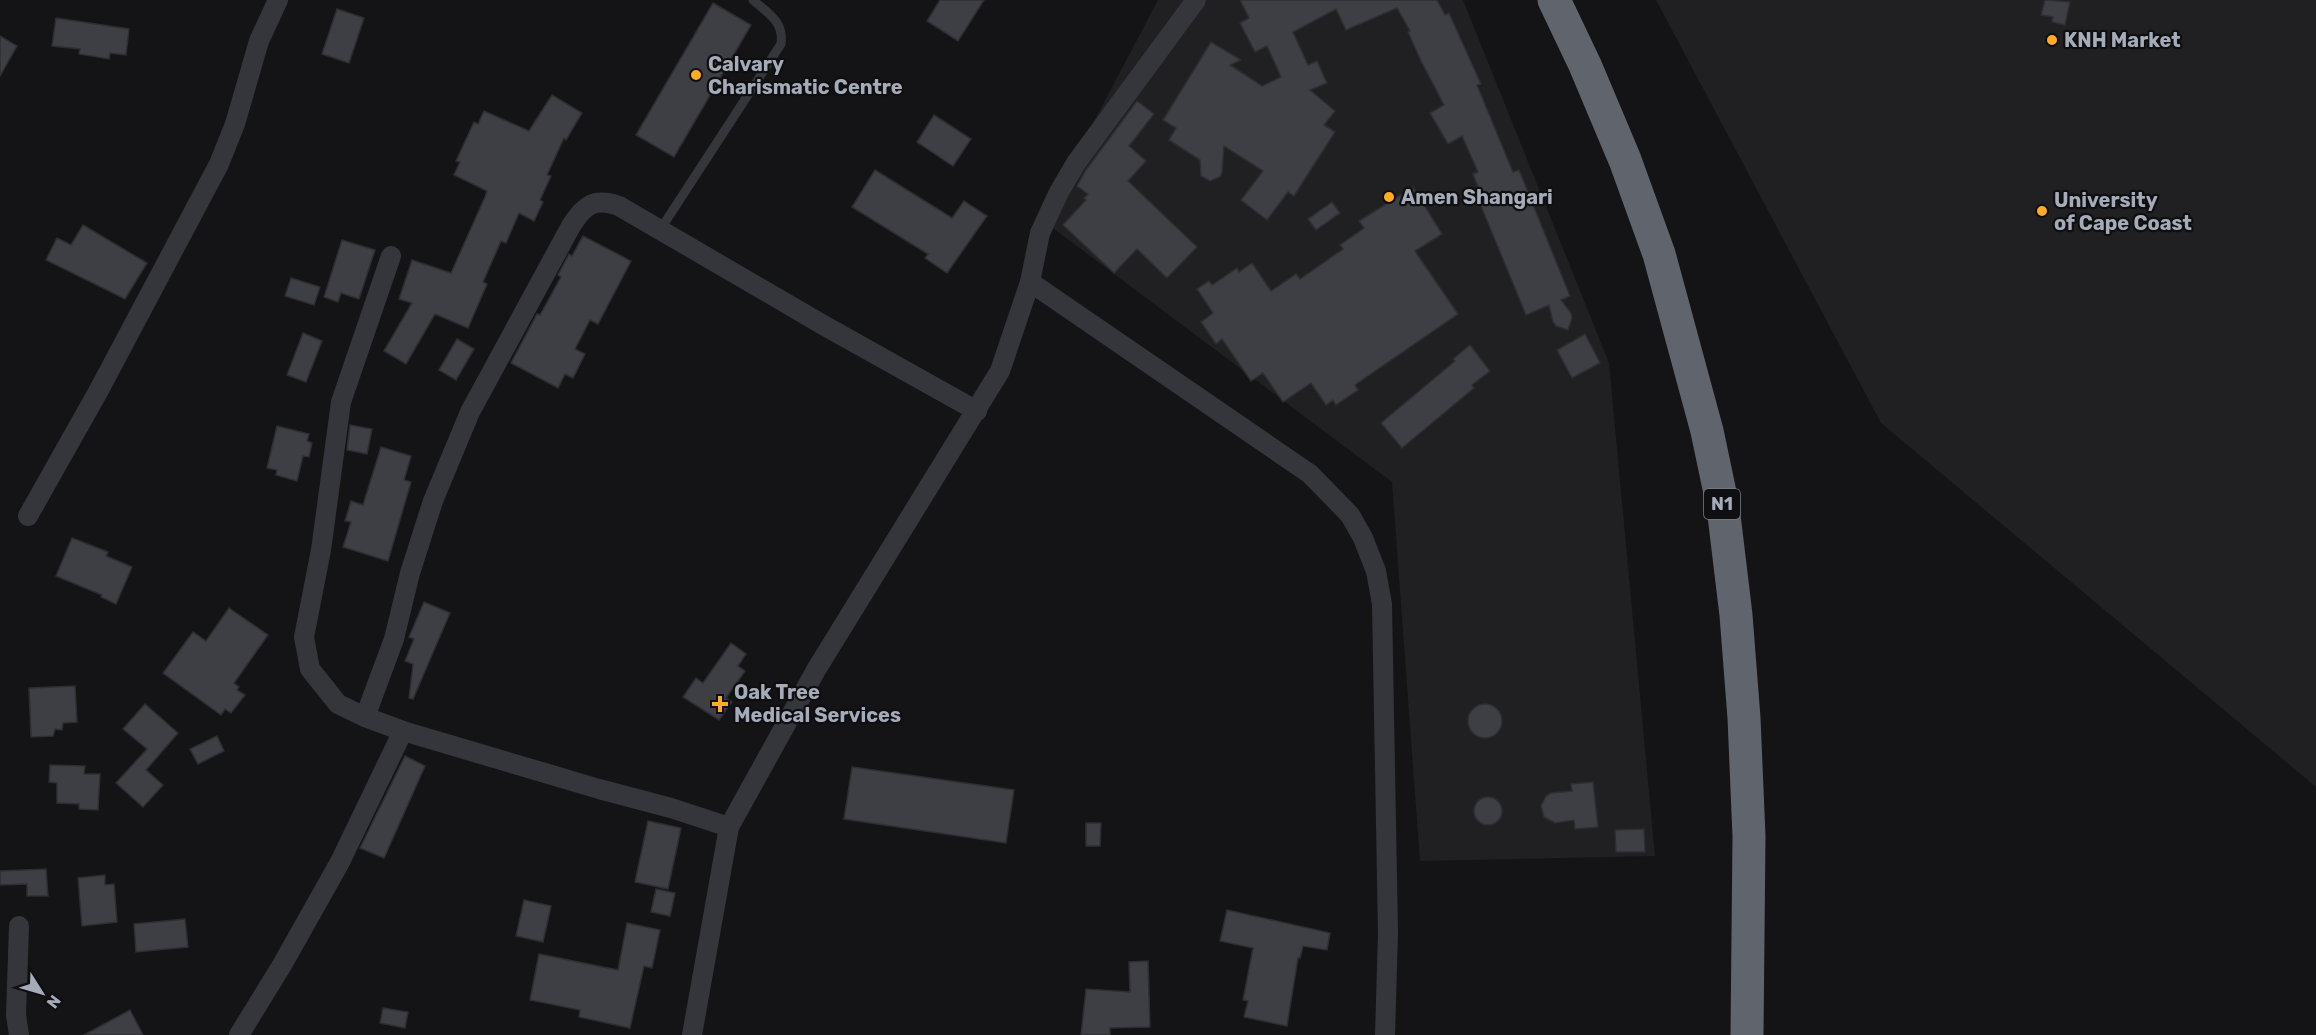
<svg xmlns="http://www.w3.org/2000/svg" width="2316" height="1035" font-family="Rubik,sans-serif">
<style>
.built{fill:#202023}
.building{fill:#3e3f44;stroke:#2e2e32;stroke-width:1.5}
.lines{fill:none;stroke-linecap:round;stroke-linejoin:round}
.lane{stroke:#35363c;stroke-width:9}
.street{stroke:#35363c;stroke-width:20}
.highway{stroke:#60646d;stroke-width:33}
.poi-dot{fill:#ffab24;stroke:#0f0f11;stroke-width:2}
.labels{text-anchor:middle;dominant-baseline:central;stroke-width:4.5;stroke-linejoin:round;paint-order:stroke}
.shield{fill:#0f0f11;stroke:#787c86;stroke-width:1.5}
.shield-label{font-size:18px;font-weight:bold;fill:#a5abb8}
.poi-label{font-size:20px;font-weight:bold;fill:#a5abb8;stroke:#0f0f11;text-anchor:start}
</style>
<rect width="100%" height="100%" fill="#141416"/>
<g class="built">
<path d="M1158 0H1463L1609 363 1655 856 1420 861 1392 482 1042 220Z"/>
<path d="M1656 0H2316V787L1881 423Z"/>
</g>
<g class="building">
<path d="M940 0H984L958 41 927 21Z"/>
<path d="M1240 0H1437L1445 15 1449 13 1481 84 1477 85 1513 172 1519 170 1570 296 1561 300 1571 313 1572 318 1568 330 1556 326 1553 322 1549 305 1526 315 1474 189 1478 187 1473 174 1478 172 1462 136 1448 144 1430 113 1444 105 1421 61 1408 32 1410 31 1397 8 1346 30 1336 9 1293 32 1308 65 1317 61 1327 83 1310 90 1335 111 1324 125 1335 132 1294 196 1288 192 1267 220 1241 200 1263 171 1224 146 1222 172 1220 177 1210 181 1201 176 1200 160 1169 140 1176 128 1163 120 1211 42 1241 60 1230 65 1262 86 1281 77 1267 46 1255 52 1240 23 1249 18Z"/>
<path d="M2045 0 2070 2 2065 25 2052 22 2053 17 2041 15Z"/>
<path d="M713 3 751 25 674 157 636 135Z"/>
<path d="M337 9 364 18 349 63 322 54Z"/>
<path d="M56 18 129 29 126 55 110 53 109 59 79 54 80 49 52 46Z"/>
<path d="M0 36 17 46 0 76Z"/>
<path d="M552 95 582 113 566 140 564 138 547 175 551 176 540 200 543 202 534 221 519 213 506 243 501 241 483 282 487 284 468 328 435 314 406 364 384 351 412 303 399 299 412 260 451 273 485 197 487 191 454 175 460 162 456 161 474 122 478 124 484 111 529 131Z"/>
<path d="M1137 101 1154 114 1129 146 1146 161 1128 181 1197 247 1167 278 1137 249 1114 273 1063 225 1086 200 1084 198 1088 194 1077 186 1086 170Z"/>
<path d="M934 115 971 139 953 166 917 142Z"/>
<path d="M875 170 952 218 964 201 987 216 947 273 925 258 928 254 852 207Z"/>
<path d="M1413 187 1442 234 1415 251 1458 314 1355 385 1358 390 1336 405 1333 400 1326 405 1311 383 1283 402 1263 373 1251 381 1222 339 1216 344 1201 322 1213 313 1197 289 1209 281 1212 285 1237 268 1239 272 1252 263 1271 291 1296 274 1300 279 1343 249 1340 245 1364 228 1359 221Z"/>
<path d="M1332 202 1340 213 1316 230 1308 219Z"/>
<path d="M83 225 147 263 125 299 46 260 57 238 71 245Z"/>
<path d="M583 236 631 261 598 324 590 320 575 349 585 354 573 378 565 374 558 388 511 363 537 314 540 315 561 277 558 275 569 254 572 256Z"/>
<path d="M342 240 375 250 359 299 341 293 338 302 324 297Z"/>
<path d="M291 278 320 287 314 305 285 296Z"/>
<path d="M303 333 322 341 306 382 287 375Z"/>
<path d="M1585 334 1600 363 1572 378 1557 350Z"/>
<path d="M457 339 474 349 456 380 439 370Z"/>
<path d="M1470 345 1490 371 1472 385 1474 388 1402 448 1381 423 1455 361 1453 359Z"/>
<path d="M350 425 372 429 367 454 347 450Z"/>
<path d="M277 426 309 434 307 441 312 443 309 457 303 456 297 481 276 475 277 470 267 468Z"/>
<path d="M381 447 411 456 404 480 411 482 388 561 343 547 351 522 345 521 351 501 363 505Z"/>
<path d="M72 538 108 552 106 556 132 567 116 604 101 597 102 595 56 576Z"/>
<path d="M424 602 450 613 413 699 409 698 413 664 405 661 414 639 409 637Z"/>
<path d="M229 608 268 635 234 683 239 687 237 690 245 695 231 713 225 709 221 715 163 673 193 632 206 641Z"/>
<path d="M731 643 746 654 738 666 745 671 726 698 732 702 719 720 683 697 696 678 703 683Z"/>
<path d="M75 686 77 722 63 723 62 730 55 729 53 736 31 737 29 688Z"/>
<path d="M145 704 178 733 146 770 163 785 143 807 116 783 147 749 123 729Z"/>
<circle cx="1485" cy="721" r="17"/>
<path d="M217 736 224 751 198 764 190 749Z"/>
<path d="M405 756 425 766 384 858 360 848Z"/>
<path d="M50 765 85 766 84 774H100L98 810 79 809V804L57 803V783L49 782Z"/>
<path d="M852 767 1014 790 1006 843 844 819Z"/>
<path d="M1593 782 1598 827 1575 829 1574 820 1555 823 1544 817 1541 806 1546 796 1551 793 1572 791 1571 784Z"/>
<circle cx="1488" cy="811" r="14"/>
<path d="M648 821 681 828 668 889 635 882Z"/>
<path d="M1086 823H1101L1100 846H1086Z"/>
<path d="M1644 829 1645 852H1616L1615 830Z"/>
<path d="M46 869 48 896H27V884L0 885V871Z"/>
<path d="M105 875V885L114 884 117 922 82 926 78 878Z"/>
<path d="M656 889 675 893 670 916 651 912Z"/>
<path d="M524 900 551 906 543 942 516 936Z"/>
<path d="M1227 910 1330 933 1327 950 1303 946 1300 958H1298L1287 1026 1244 1017 1248 1001 1243 1000 1253 948 1220 941Z"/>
<path d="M185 919 188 947 136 952 134 924Z"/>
<path d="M627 923 660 930 652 968 644 966 630 1028 579 1017 580 1010 530 1000 539 954 618 970Z"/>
<path d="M1148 961 1150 1027 1110 1028V1035H1081L1086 989 1130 992 1129 962Z"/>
<path d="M383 1008 408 1012 405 1028 380 1023Z"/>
<path d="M130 1010 143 1035H84Z"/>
</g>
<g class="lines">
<path class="lane" d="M660 230 781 44C784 22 769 14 753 0"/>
<g class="street">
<path d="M391 256 341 402 321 550 304 637 310 669 338 704 365 717 403 731 599 789 671 808 729 827"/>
<path d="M1030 282 1310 474 1350 515 1363 538 1376 571 1382 604 1388 933 1385 1035"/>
<path d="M28 516 99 390 219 164 235 124 259 41 278 0"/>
<path d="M365 717 394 639 410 573 433 501 470 412 571 226C584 205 595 197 619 206L825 326 977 411"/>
<path d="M19 1035 16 1015 19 926"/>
<path d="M239 1035 282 965 340 862 403 731"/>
<path d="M692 1035 729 827 816 670 1000 371 1030 282 1040 233 1059 192 1076 163 1196 0"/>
</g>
<path class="highway" d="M1554 0 1585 65 1625 160 1659 254 1707 431 1723 507 1736 615 1744 718 1749 836 1747 1035"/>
</g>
<g class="poi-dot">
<circle cx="2052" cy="40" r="6"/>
<circle cx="696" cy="75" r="6"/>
<circle cx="1389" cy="197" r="6"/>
<circle cx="2042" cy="211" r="6"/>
<path d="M717 695h6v6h6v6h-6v6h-6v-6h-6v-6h6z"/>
</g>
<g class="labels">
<rect class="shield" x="1704" y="489" width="36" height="30" rx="4.5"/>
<g class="shield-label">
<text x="1722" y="504">N1</text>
</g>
<g class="poi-label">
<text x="2064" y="40">KNH Market</text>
<text x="708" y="64">Calvary<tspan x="708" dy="23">Charismatic Centre</tspan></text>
<text x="1401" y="197">Amen Shangari</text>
<text x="2054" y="200">University<tspan x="2054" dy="23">of Cape Coast</tspan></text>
<text x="734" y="692">Oak Tree<tspan x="734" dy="23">Medical Services</tspan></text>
</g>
</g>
<g transform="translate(42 993) rotate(127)" stroke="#0f0f11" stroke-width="4.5" paint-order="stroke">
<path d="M0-4.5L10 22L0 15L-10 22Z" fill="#a5abb8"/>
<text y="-9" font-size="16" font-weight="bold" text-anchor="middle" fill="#a5abb8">N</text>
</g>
</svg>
